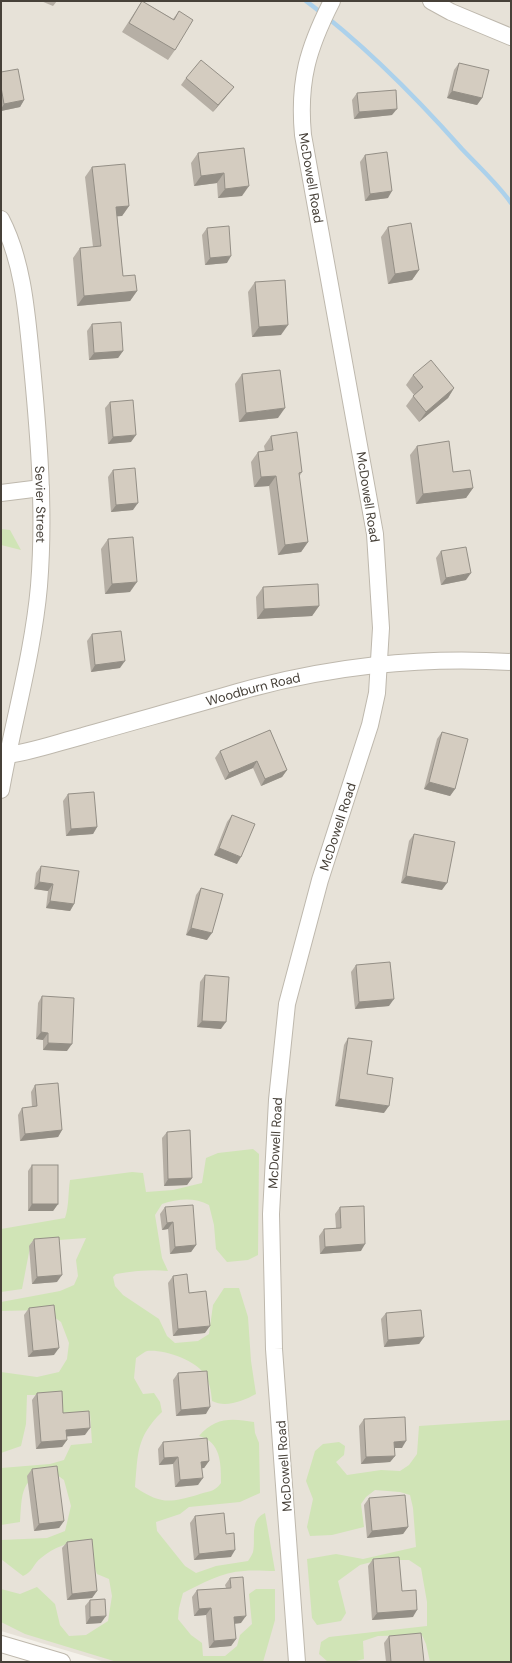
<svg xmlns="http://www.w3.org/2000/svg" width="512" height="1663" font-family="'DM Sans',sans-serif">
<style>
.residential{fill:#e7e2d8}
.green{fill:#d0e4b6}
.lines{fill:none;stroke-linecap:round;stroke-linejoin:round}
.stream{stroke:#acd1eb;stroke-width:4.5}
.minor-casing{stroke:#beb8ad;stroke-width:18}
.minor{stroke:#fff;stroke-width:16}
.wall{fill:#b6afa5}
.shaded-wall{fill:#948f86}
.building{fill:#d4ccc0;stroke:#948f86}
.labels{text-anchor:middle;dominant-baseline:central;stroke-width:4;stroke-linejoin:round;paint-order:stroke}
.street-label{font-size:13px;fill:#474139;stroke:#fff}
</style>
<rect width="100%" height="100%" fill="#f4f1ea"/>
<path class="residential" d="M1 1H511V1662H105L1 1631Z"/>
<g class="green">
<path d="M1 529 10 530 21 550 1 545Z"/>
<path d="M253 1149 259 1154 258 1255 248 1260 227 1262 216 1249 214 1225 209 1205C194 1197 178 1199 162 1204L155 1215 162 1258 168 1271C151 1269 134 1271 116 1274L113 1277 115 1286 123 1295 159 1319 167 1336 175 1343 198 1341 209 1334 213 1305 224 1288H239L248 1317 251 1361 256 1394C243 1401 226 1408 212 1401 211 1391 210 1382 204 1374 196 1360 163 1349 147 1351 144 1352 139 1356 136 1358L134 1378 143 1394 154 1393 160 1402 162 1412C136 1437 138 1454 135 1487 160 1504 169 1503 197 1495 207 1491 214 1493 221 1483 221 1463 221 1442 199 1436 215 1417 232 1418 254 1422L255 1433 259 1443 260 1493 240 1502 189 1507 180 1514 156 1522 157 1531 185 1566 196 1573 216 1566 248 1561C250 1558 252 1555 253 1552 256 1539 249 1520 265 1513L275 1571C265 1571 254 1570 244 1571 222 1572 201 1584 183 1593L179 1608 178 1619 191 1635 202 1643 203 1656H225L237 1646 240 1635 252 1624 249 1594 256 1589H275V1620L263 1662H117L25 1634 1 1622V1589L20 1594 37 1587 55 1604 60 1625 69 1636 86 1635 108 1621 112 1596 109 1579 97 1574 85 1540C69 1542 54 1547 41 1558 33 1564 33 1572 23 1576L1 1559V1540L47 1538 65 1531 71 1506 64 1480 53 1472C20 1475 22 1495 20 1522L1 1525V1468L50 1464 64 1460 71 1445 92 1443 90 1413 62 1416 55 1395H27L26 1424 21 1446 1 1453V1372L37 1377 59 1372 67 1359 69 1343 61 1322 44 1310 1 1311V1302L60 1291 74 1285 78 1276 76 1260 86 1238 31 1242 22 1289 1 1292V1229L65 1218C69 1206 68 1193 70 1180L132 1172 143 1173 146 1192 173 1190 202 1183 206 1158 218 1153Z"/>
<path d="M511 1420V1662H430L426 1644 422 1635 378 1636 363 1641 364 1659 352 1662H328L319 1654 321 1642 329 1637 427 1626V1602L421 1568 409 1560H379L360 1565 338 1581 346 1613 341 1621 317 1625 312 1618 307 1559 336 1554 363 1559 416 1547 413 1508 410 1495 400 1492 375 1490 366 1497 361 1504 364 1527 332 1535 310 1536 307 1527 313 1499 306 1481 315 1451 323 1444 339 1442 345 1446 344 1455 336 1462 347 1475 381 1470 400 1471 409 1465 417 1454 419 1426Z"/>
</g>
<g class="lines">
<path class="stream" d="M306 1C364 44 414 95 462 149 478 166 497 183 511 203"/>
<g class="minor-casing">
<g id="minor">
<path d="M431 1 451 12 511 37"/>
<path id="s1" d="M1 219C24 263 27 317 32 366 39 439 45 512 39 586 33 654 13 722 1 790"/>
<path d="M1 493 41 488"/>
<path id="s2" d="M1 756C29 753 56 743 83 736 135 721 187 707 238 692 325 667 420 656 511 662"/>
<path d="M1 1644 62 1662"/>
<path id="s3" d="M297 1662 274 1349 271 1214 277 1100 287 1004 320 880 370 725 377 693 381 628 375 534 303 135C298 81 308 48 332 1"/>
</g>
</g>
<use href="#minor" class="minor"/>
</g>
<g class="wall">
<path d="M41 1H57L53 6Z"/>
<path d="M142 1 173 19 179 11 175 50 168 60 122 32Z"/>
<path d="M459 63 482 98 477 105 447 98 454 70Z"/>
<path d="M1 72 24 100 20 107 1 111Z"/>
<path d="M186 78 234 87 229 93 213 112 181 85Z"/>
<path d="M357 93 392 115 354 119 352 100Z"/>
<path d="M244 148 242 196 218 198 217 183 194 186 191 163 198 153Z"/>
<path d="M365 155 388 198 365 201 360 162Z"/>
<path d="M92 167 129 206 122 216H117L123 276 137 291 130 301 77 306 73 258 80 248 93 247 85 177Z"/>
<path d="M388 227 419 270 412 280 388 284 381 237Z"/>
<path d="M207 228 227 263 205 265 202 235Z"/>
<path d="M255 282 281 335 252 337 248 292Z"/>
<path d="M92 324 123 351 118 358 89 360 87 331Z"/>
<path d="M242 374 278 418 239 422 235 384Z"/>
<path d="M413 375 454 388 448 398 419 422 406 406 414 395 406 385Z"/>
<path d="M110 402 131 442 108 444 105 408Z"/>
<path d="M271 436 302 472 299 477 308 542 301 552 278 555 269 486 254 487 251 462 258 452 265 451 264 446Z"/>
<path d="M417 446 453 472 473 488 466 498 416 504 410 455Z"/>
<path d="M113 470 133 510 111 512 108 477Z"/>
<path d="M108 539 130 592 105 594 101 549Z"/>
<path d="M441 551 466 580 441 585 436 558Z"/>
<path d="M263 587 319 606 312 616 257 619 256 597Z"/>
<path d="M92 634 120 668 91 672 87 641Z"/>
<path d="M270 730 287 770 282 777 261 786 253 768 225 780 215 758 220 751Z"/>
<path d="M442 732 455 789 450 796 424 789 437 739Z"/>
<path d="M68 794 97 827 93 834 66 836 63 801Z"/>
<path d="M232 815 237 864 214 855 227 822Z"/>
<path d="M414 834 442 890 401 883 409 841Z"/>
<path d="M41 866 74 904 70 911 46 908 48 891 34 889 36 873Z"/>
<path d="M201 888 207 940 186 935 196 895Z"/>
<path d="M356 965 389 1006 355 1009 351 972Z"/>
<path d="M205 975 221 1029 197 1027 200 982Z"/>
<path d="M42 996 67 1051 43 1050V1040L36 1039 38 1003Z"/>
<path d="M348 1038 367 1074 384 1113 335 1106 344 1045Z"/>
<path d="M35 1085 62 1130 58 1137 20 1141 18 1115 22 1108 32 1107 31 1092Z"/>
<path d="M167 1132 192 1178 187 1185 164 1186 162 1138Z"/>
<path d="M32 1165 58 1204 53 1211H28V1171Z"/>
<path d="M165 1207 196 1245 191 1252 170 1254 168 1229 162 1230 160 1214Z"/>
<path d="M340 1207 361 1251 320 1254 319 1236 324 1229 336 1228 335 1214Z"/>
<path d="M34 1239 57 1282 32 1284 29 1246Z"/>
<path d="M173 1276 189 1293 205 1333 173 1336 168 1283Z"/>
<path d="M29 1308 54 1355 28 1357 24 1315Z"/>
<path d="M386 1313 424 1337 419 1344 384 1347 381 1319Z"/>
<path d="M178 1373 206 1414 176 1416 173 1380Z"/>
<path d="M37 1393 85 1435 66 1436 67 1440 62 1447 36 1449 32 1400Z"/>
<path d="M364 1419 402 1448H395V1456L390 1462 361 1464 359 1426Z"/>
<path d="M163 1442 209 1461 204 1468H202L198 1485 175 1487 173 1464 159 1465 158 1449Z"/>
<path d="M32 1469 64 1521 59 1528 34 1531 27 1476Z"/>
<path d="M369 1498 408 1527 403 1534 367 1538 364 1505Z"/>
<path d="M195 1516 226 1534 231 1557 194 1560 190 1523Z"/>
<path d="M67 1542 97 1591 92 1598 67 1600 62 1548Z"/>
<path d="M373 1559 402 1591 413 1617 372 1620 368 1566Z"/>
<path d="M230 1578 241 1623 234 1624 236 1639 231 1646 209 1648 206 1615 194 1616 192 1597 197 1590 226 1588 225 1585Z"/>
<path d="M90 1600 101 1623 86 1624 85 1606Z"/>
<path d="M389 1636 424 1662H386L384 1643Z"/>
</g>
<g class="shaded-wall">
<path d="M234 87 229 93 213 112 218 105Z"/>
<path d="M452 91 482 98 477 105 447 98Z"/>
<path d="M24 100 20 107 1 111V109L4 104Z"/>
<path d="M397 109 392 115 354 119 359 112Z"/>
<path d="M224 173 217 183 194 186 201 176Z"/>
<path d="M249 186 242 196 218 198 225 189Z"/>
<path d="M392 191 388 198 365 201 370 194Z"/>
<path d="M129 206 122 216 109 217 116 207Z"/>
<path d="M231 256 227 263 205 265 210 258Z"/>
<path d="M419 270 412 280 388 284 395 274Z"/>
<path d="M137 291 130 301 77 306 84 296Z"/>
<path d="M288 325 281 335 252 337 259 327Z"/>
<path d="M123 351 118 358 89 360 94 353Z"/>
<path d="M454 388 448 398 419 422 426 412Z"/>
<path d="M285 408 278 418 239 422 246 413Z"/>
<path d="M136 435 131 442 108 444 113 437Z"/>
<path d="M276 476 269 486 254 487 261 477Z"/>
<path d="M473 488 466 498 416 504 423 494Z"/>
<path d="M138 503 133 510 111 512 116 505Z"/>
<path d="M308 542 301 552 278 555 285 545Z"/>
<path d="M471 573 466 580 441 585 446 578Z"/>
<path d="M137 582 130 592 105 594 112 584Z"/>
<path d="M319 606 312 616 257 619 264 609Z"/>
<path d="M125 661 120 668 91 672 95 665Z"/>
<path d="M257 761 253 768 225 780 229 773Z"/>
<path d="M287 770 282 777 261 786 265 779Z"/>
<path d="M429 782 455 789 450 796 424 789Z"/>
<path d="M97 827 93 834 66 836 71 829Z"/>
<path d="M219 848 241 857 237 864 214 855Z"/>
<path d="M406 876 447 883 442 890 401 883Z"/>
<path d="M39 882 53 884 48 891 34 889Z"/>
<path d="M50 901 74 904 70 911 46 908Z"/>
<path d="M191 928 212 933 207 940 186 935Z"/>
<path d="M394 999 389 1006 355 1009 359 1002Z"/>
<path d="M202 1021 226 1022 221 1029 197 1027Z"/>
<path d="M41 1032 48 1033 43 1040 36 1039Z"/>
<path d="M48 1043 72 1044 67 1051 43 1050Z"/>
<path d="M339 1099 389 1106 384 1113 335 1106Z"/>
<path d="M62 1130 58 1137 20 1141 25 1134Z"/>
<path d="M192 1178 187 1185 164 1186 168 1179Z"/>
<path d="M32 1204H58L53 1211H28Z"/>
<path d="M173 1222 168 1229 162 1230 167 1223Z"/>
<path d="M365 1244 361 1251 320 1254 325 1247Z"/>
<path d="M196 1245 191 1252 170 1254 175 1247Z"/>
<path d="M62 1275 57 1282 32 1284 37 1277Z"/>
<path d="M210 1326 205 1333 173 1336 178 1329Z"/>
<path d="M424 1337 419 1344 384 1347 388 1340Z"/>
<path d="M59 1348 54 1355 28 1357 33 1351Z"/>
<path d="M210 1407 206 1414 176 1416 181 1410Z"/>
<path d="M90 1428 85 1435 61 1437 66 1430Z"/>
<path d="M67 1440 62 1447 36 1449 41 1442Z"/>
<path d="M406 1441 402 1448H390L394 1442Z"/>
<path d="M395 1456 390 1462 361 1464 366 1457Z"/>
<path d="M178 1457 173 1464 159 1465 164 1458Z"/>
<path d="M209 1461 204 1468 196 1469 201 1462Z"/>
<path d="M203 1478 198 1485 175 1487 180 1480Z"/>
<path d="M64 1521 59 1528 34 1531 39 1524Z"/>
<path d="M408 1527 403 1534 367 1538 372 1531Z"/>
<path d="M235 1550 231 1557 194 1560 199 1554Z"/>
<path d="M97 1591 92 1598 67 1600 72 1594Z"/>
<path d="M211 1608 206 1615 194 1616 199 1609Z"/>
<path d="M417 1610 413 1617 372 1620 377 1613Z"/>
<path d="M106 1616 101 1623 86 1624 90 1617Z"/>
<path d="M246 1616 241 1623 229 1624 234 1617Z"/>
<path d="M236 1639 231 1646 209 1648 214 1641Z"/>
</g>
<g class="building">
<path d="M142 1 174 20 179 11 193 20 175 50 129 23Z"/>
<path d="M201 60 234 87 218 105 186 78Z"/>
<path d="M459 63 489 70 482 98 452 91Z"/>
<path d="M18 69 24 100 4 104 1 87V72Z"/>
<path d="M396 90 397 109 359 112 357 93Z"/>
<path d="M244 148 249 186 225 189 224 173 201 176 198 153Z"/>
<path d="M387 152 392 191 370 194 365 155Z"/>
<path d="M125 164 129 206 116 207 123 276 135 275 137 291 84 296 80 248 101 246 92 167Z"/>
<path d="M411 223 419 270 395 274 388 227Z"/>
<path d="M229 226 231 256 210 258 207 228Z"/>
<path d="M285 280 288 325 259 327 255 282Z"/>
<path d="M121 322 123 351 94 353 92 324Z"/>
<path d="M431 360 454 388 426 412 413 396 423 387 413 375Z"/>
<path d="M280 370 285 408 246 413 242 374Z"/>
<path d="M133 400 136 435 113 437 110 402Z"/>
<path d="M297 432 302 472 299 473 308 542 285 545 276 476 261 477 258 452 273 450 271 436Z"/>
<path d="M449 441 453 472 470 470 473 488 423 494 417 446Z"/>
<path d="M135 468 138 503 116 505 113 470Z"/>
<path d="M133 537 137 582 112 584 108 539Z"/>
<path d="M466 547 471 573 446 578 441 551Z"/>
<path d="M318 584 319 606 264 609 263 587Z"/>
<path d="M121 631 125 661 95 665 92 634Z"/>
<path d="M270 730 287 770 265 779 257 761 229 773 220 751Z"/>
<path d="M442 732 468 739 455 789 429 782Z"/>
<path d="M94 792 97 827 71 829 68 794Z"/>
<path d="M232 815 255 824 241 857 219 848Z"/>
<path d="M414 834 455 842 447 883 406 876Z"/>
<path d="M41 866 79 871 74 904 50 901 53 884 39 882Z"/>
<path d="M201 888 223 894 212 933 191 928Z"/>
<path d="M390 962 394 999 359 1002 356 965Z"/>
<path d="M205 975 229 977 226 1022 202 1021Z"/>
<path d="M42 996 74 998 72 1044 48 1043V1033L41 1032Z"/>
<path d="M348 1038 372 1041 367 1074 393 1078 389 1106 339 1099Z"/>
<path d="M58 1083 62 1130 25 1134 22 1108 37 1106 35 1085Z"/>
<path d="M190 1130 192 1178 168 1179 167 1132Z"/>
<rect x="32" y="1165" width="26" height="39"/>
<path d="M193 1205 196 1245 175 1247 173 1222 167 1223 165 1207Z"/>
<path d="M364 1206 365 1244 325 1247 324 1229 341 1228 340 1207Z"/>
<path d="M59 1237 62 1275 37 1277 34 1239Z"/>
<path d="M187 1274 189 1293 206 1291 210 1326 178 1329 173 1276Z"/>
<path d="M54 1305 59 1348 33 1351 29 1308Z"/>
<path d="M421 1310 424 1337 388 1340 386 1313Z"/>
<path d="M207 1371 210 1407 181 1410 178 1373Z"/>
<path d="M62 1391 63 1413 89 1411 90 1428 66 1430 67 1440 41 1442 37 1393Z"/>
<path d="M405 1417 406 1441 394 1442 395 1456 366 1457 364 1419Z"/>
<path d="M207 1438 209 1461 201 1462 203 1478 180 1480 178 1457 164 1458 163 1442Z"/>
<path d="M57 1466 64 1521 39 1524 32 1469Z"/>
<path d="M405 1495 408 1527 372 1531 369 1498Z"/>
<path d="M224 1513 226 1534 234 1533 235 1550 199 1554 195 1516Z"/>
<path d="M92 1539 97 1591 72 1594 67 1542Z"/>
<path d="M399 1557 402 1591 416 1590 417 1610 377 1613 373 1559Z"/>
<path d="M243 1577 246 1616 234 1617 236 1639 214 1641 211 1608 199 1609 197 1590 231 1588 230 1578Z"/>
<path d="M105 1599 106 1616 90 1617V1600Z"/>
<path d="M421 1633 424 1662H391L389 1636Z"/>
</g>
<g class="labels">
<g class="street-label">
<text transform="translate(311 178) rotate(80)">McDowell Road</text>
<text transform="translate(368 497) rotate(81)">McDowell Road</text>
<text stroke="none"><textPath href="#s1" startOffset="290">Sevier Street</textPath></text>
<text stroke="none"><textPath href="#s2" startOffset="261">Woodburn Road</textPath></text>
<text stroke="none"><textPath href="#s3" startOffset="844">McDowell Road</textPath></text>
<text stroke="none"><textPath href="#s3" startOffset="520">McDowell Road</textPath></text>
<text transform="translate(284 1466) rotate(-94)">McDowell Road</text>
</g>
</g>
<rect width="512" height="1663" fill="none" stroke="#474139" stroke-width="4"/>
</svg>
